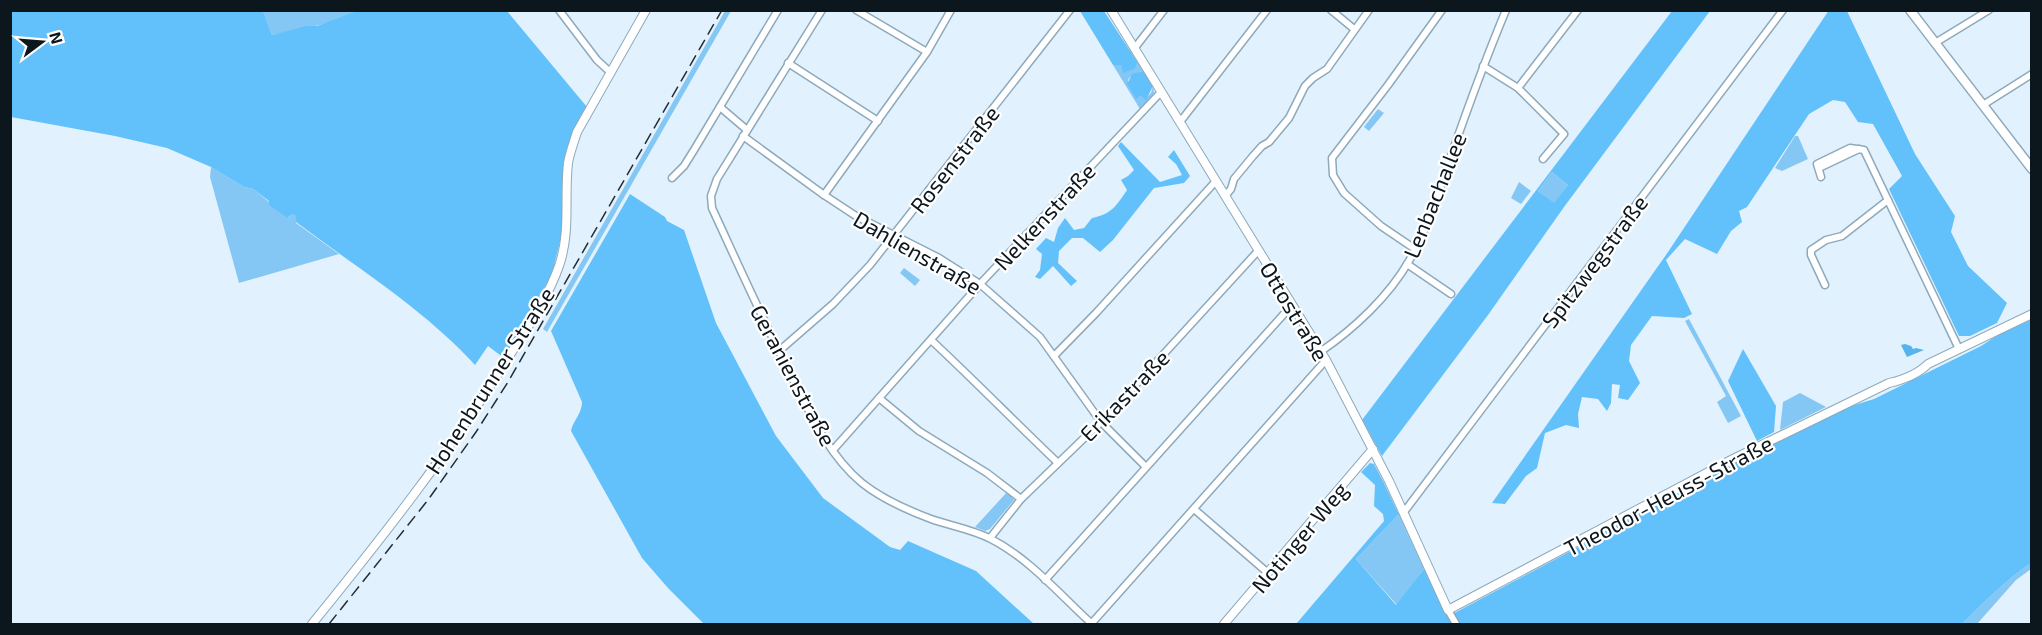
<svg xmlns="http://www.w3.org/2000/svg" width="2042" height="635" font-family="'Exo 2',sans-serif">
<style>
.green{fill:#84c7f4}
.forest{fill:#62c0fb;fill-rule:evenodd}
.water{fill:#55b3ed}
.lines{fill:none;stroke-linecap:round;stroke-linejoin:round}
.minor-casing{stroke:#8ea9bb;stroke-width:9}
.tertiary-casing{stroke:#8ea9bb;stroke-width:10}
.secondary-casing{stroke:#8ea9bb;stroke-width:11}
.minor{stroke:#fff;stroke-width:6}
.tertiary{stroke:#fff;stroke-width:8}
.secondary{stroke:#fff;stroke-width:8}
.rail{stroke:#232d35;stroke-width:1.5;stroke-dasharray:12 6;stroke-linecap:butt}
.labels{text-anchor:middle;dominant-baseline:central;stroke-width:4.5;stroke-linejoin:round;paint-order:stroke}
.street-label{font-size:22px;fill:#0c161d;stroke:#fff}
</style>
<rect width="100%" height="100%" fill="#e1f2fe"/>
<g class="green">
<path d="M357 10C342 23 294 30 272 35L263 11Z"/>
<path d="M725 11H731L547 332 543 329Z"/>
<path d="M1138 63 1143 71C1122 78 1127 81 1135 97L1140 96 1145 99 1151 93 1153 86 1154 93 1140 109 1113 65H1121L1126 72 1136 66Z"/>
<path d="M1378 109 1384 113 1369 131 1364 127Z"/>
<path d="M1795 136H1798L1808 159 1782 171 1775 168Z"/>
<path d="M211 167 244 187 253 189 289 218 292 213 296 216V223L339 254 239 283 210 177Z"/>
<path d="M1552 172 1568 185 1554 204 1538 191Z"/>
<path d="M1519 182 1531 191 1521 204 1511 198Z"/>
<path d="M904 268 920 280 915 286 900 273Z"/>
<path d="M1689 319 1741 416 1728 423 1717 402 1726 396 1685 321Z"/>
<path d="M1800 393 1826 407 1780 430 1783 402Z"/>
<path d="M1008 491 1014 500 990 529 985 531 975 527Z"/>
<path d="M1398 515 1424 569 1397 605 1356 559Z"/>
<path d="M2031 563V569L2016 580 1977 624H1962C1984 602 2006 580 2031 563Z"/>
</g>
<g class="forest">
<path d="M1829 10 1847 11 1915 154 1955 216 1951 232 1968 266 2007 303 1997 323 1970 336H1959L1889 189 1902 176 1873 124 1858 122 1845 102 1833 100 1809 114 1747 207 1739 211 1742 222 1731 231 1717 254 1685 239 1666 260 1692 314 1684 318 1652 316 1631 345 1629 361 1640 383 1628 400 1618 398 1620 385 1612 384 1611 403 1607 411 1598 399 1582 397 1578 414 1579 428 1566 425 1545 433 1537 468 1526 476 1505 504 1492 503 1668 252Z"/>
<path d="M10 11H263L272 35 306 26H317L357 11H507L587 107 574 132 564 160 563 229 552 274 504 358 488 346 475 365C424 309 357 268 296 222V216L292 214 288 218 269 205V201L253 189 244 187 211 167 167 148 115 136 11 117Z"/>
<path d="M1080 11H1104L1138 63 1134 69 1123 73 1121 65H1113Z"/>
<path d="M1672 11H1710L1564 207 1488 315 1382 456 1362 420ZM1552 172 1568 185 1554 203 1538 191Z"/>
<path d="M1143 71 1153 86 1146 100 1140 96 1136 99 1127 84 1132 74Z"/>
<path d="M1121 142 1160 182 1182 175 1176 164 1168 157 1174 150 1190 176 1184 183 1154 188 1113 240 1100 252 1083 238H1072L1059 251 1058 263 1077 281 1071 286 1053 266 1040 279 1035 277 1040 270 1042 254 1036 249 1046 238 1054 242 1058 228 1065 218 1074 230 1084 228 1092 218C1112 214 1116 206 1127 190L1121 180 1128 176 1134 170 1118 146Z"/>
<path d="M630 194 665 217 667 221 684 230 716 323 776 436 823 498 890 547 900 550 908 541 976 571 1034 624H704L668 588 642 558 571 431C573 420 582 414 582 402L551 331Z"/>
<path d="M2031 320V563C2006 580 1984 602 1962 624H1296L1384 521 1383 514 1374 506 1375 485 1361 472 1370 463 1374 464 1384 483 1447 617 1762 449 1842 409 1874 399 1981 346 2001 333ZM1398 515 1424 569 1396 605 1356 559Z"/>
<path d="M1743 349 1776 406 1774 432 1757 441 1728 381Z"/>
</g>
<path class="water" d="M1905 344 1911 346 1913 349 1916 348 1924 350 1907 357 1901 345Z"/>
<g class="lines">
<g class="minor-casing">
<g id="minor">
<path d="M559 10 597 60 610 72"/>
<path d="M822 10 717 179 711 196 712 208C737 262 761 316 788 369 808 409 827 454 862 483 882 499 907 510 931 519 951 526 972 529 991 539 1030 559 1060 595 1092 624"/>
<path d="M856 10 927 52"/>
<path d="M1331 10 1354 29"/>
<path d="M1935 43 1989 10"/>
<path d="M1134 49 1164 10"/>
<path d="M788 63 878 121"/>
<path d="M1483 66 1518 88 1564 134 1543 159"/>
<path d="M1518 88 1578 10"/>
<path d="M1983 105 2032 74"/>
<path d="M720 107 747 130"/>
<path d="M1180 122 1267 10"/>
<path d="M743 136 824 195 856 216 939 258 980 284 1040 337 1101 422 1146 467"/>
<path d="M1819 168 1859 149"/>
<path d="M1821 177 1817 164 1850 148 1864 150 1959 349"/>
<path d="M672 178 684 166 694 150 778 10"/>
<path d="M824 195 927 52 951 10"/>
<path d="M1225 196 1231 189 1234 179 1253 156 1262 146 1269 142 1289 118 1305 86 1313 78 1327 69 1369 10"/>
<path d="M1415 249 1381 226 1344 193 1333 175 1332 158 1388 85 1442 10"/>
<path d="M1407 264 1451 294"/>
<path d="M1825 285 1811 255V250L1826 240 1842 236 1888 200"/>
<path d="M931 340C974 380 1015 422 1058 463"/>
<path d="M779 351 833 304 870 265 1070 10"/>
<path d="M1320 352C1354 329 1389 296 1409 261 1428 228 1439 191 1451 156 1468 107 1486 58 1506 10"/>
<path d="M1054 356 1096 313 1216 181"/>
<path d="M879 398 919 431 987 473 1021 499"/>
<path d="M833 450 980 284 1161 92"/>
<path d="M1194 509 1268 573"/>
<path d="M1404 512 1783 10"/>
<path d="M990 538 1021 499 1107 416 1258 251"/>
<path d="M1045 580 1292 305"/>
<path d="M1448 610 1456 624"/>
<path d="M1091 624 1326 360"/>
</g>
</g>
<g class="tertiary-casing">
<g id="tertiary">
<path d="M1111 10 1326 360 1389 481 1448 610 1733 459 1889 383C1902 380 1918 374 1928 364L2032 314"/>
<path d="M312 624C381 539 448 454 506 361 525 331 547 300 559 266 571 231 564 198 568 163 570 152 574 142 577 132L646 10"/>
<path d="M1224 624 1373 449"/>
</g>
</g>
<g class="secondary-casing">
<path id="secondary" d="M1910 10 2032 169"/>
</g>
<use href="#minor" class="minor"/>
<use href="#tertiary" class="tertiary"/>
<use href="#secondary" class="secondary"/>
<path class="rail" d="M329 624 428 500 476 432 508 382 722 10"/>
</g>
<g class="labels">
<g class="street-label">
<text transform="translate(954 159) rotate(-52)">Rosenstraße</text>
<text transform="translate(1434 195) rotate(-68)">Lenbachallee</text>
<text transform="translate(1044 216) rotate(-47)">Nelkenstraße</text>
<text transform="translate(918 252) rotate(30)">Dahlienstraße</text>
<text transform="translate(1594 261) rotate(-53)">Spitzwegstraße</text>
<text transform="translate(1295 311) rotate(59)">Ottostraße</text>
<text transform="translate(794 375) rotate(62)">Geranienstraße</text>
<text transform="translate(489 380) rotate(-57)">Hohenbrunner Straße</text>
<text transform="translate(1124 395) rotate(-46)">Erikastraße</text>
<text transform="translate(1668 495) rotate(-28)">Theodor-Heuss-Straße</text>
<text transform="translate(1299 537) rotate(-50)">Notinger Weg</text>
</g>
</g>
<rect width="2042" height="635" fill="none" stroke="#0c161d" stroke-width="24"/>
<g transform="translate(42 42) rotate(74)" stroke="#ffffff" stroke-width="4.5" paint-order="stroke">
<path d="M0-4.5L10 22L0 15L-10 22Z" fill="#0c161d"/>
<text y="-9" font-size="16" font-weight="bold" text-anchor="middle" fill="#0c161d">N</text>
</g>
</svg>
